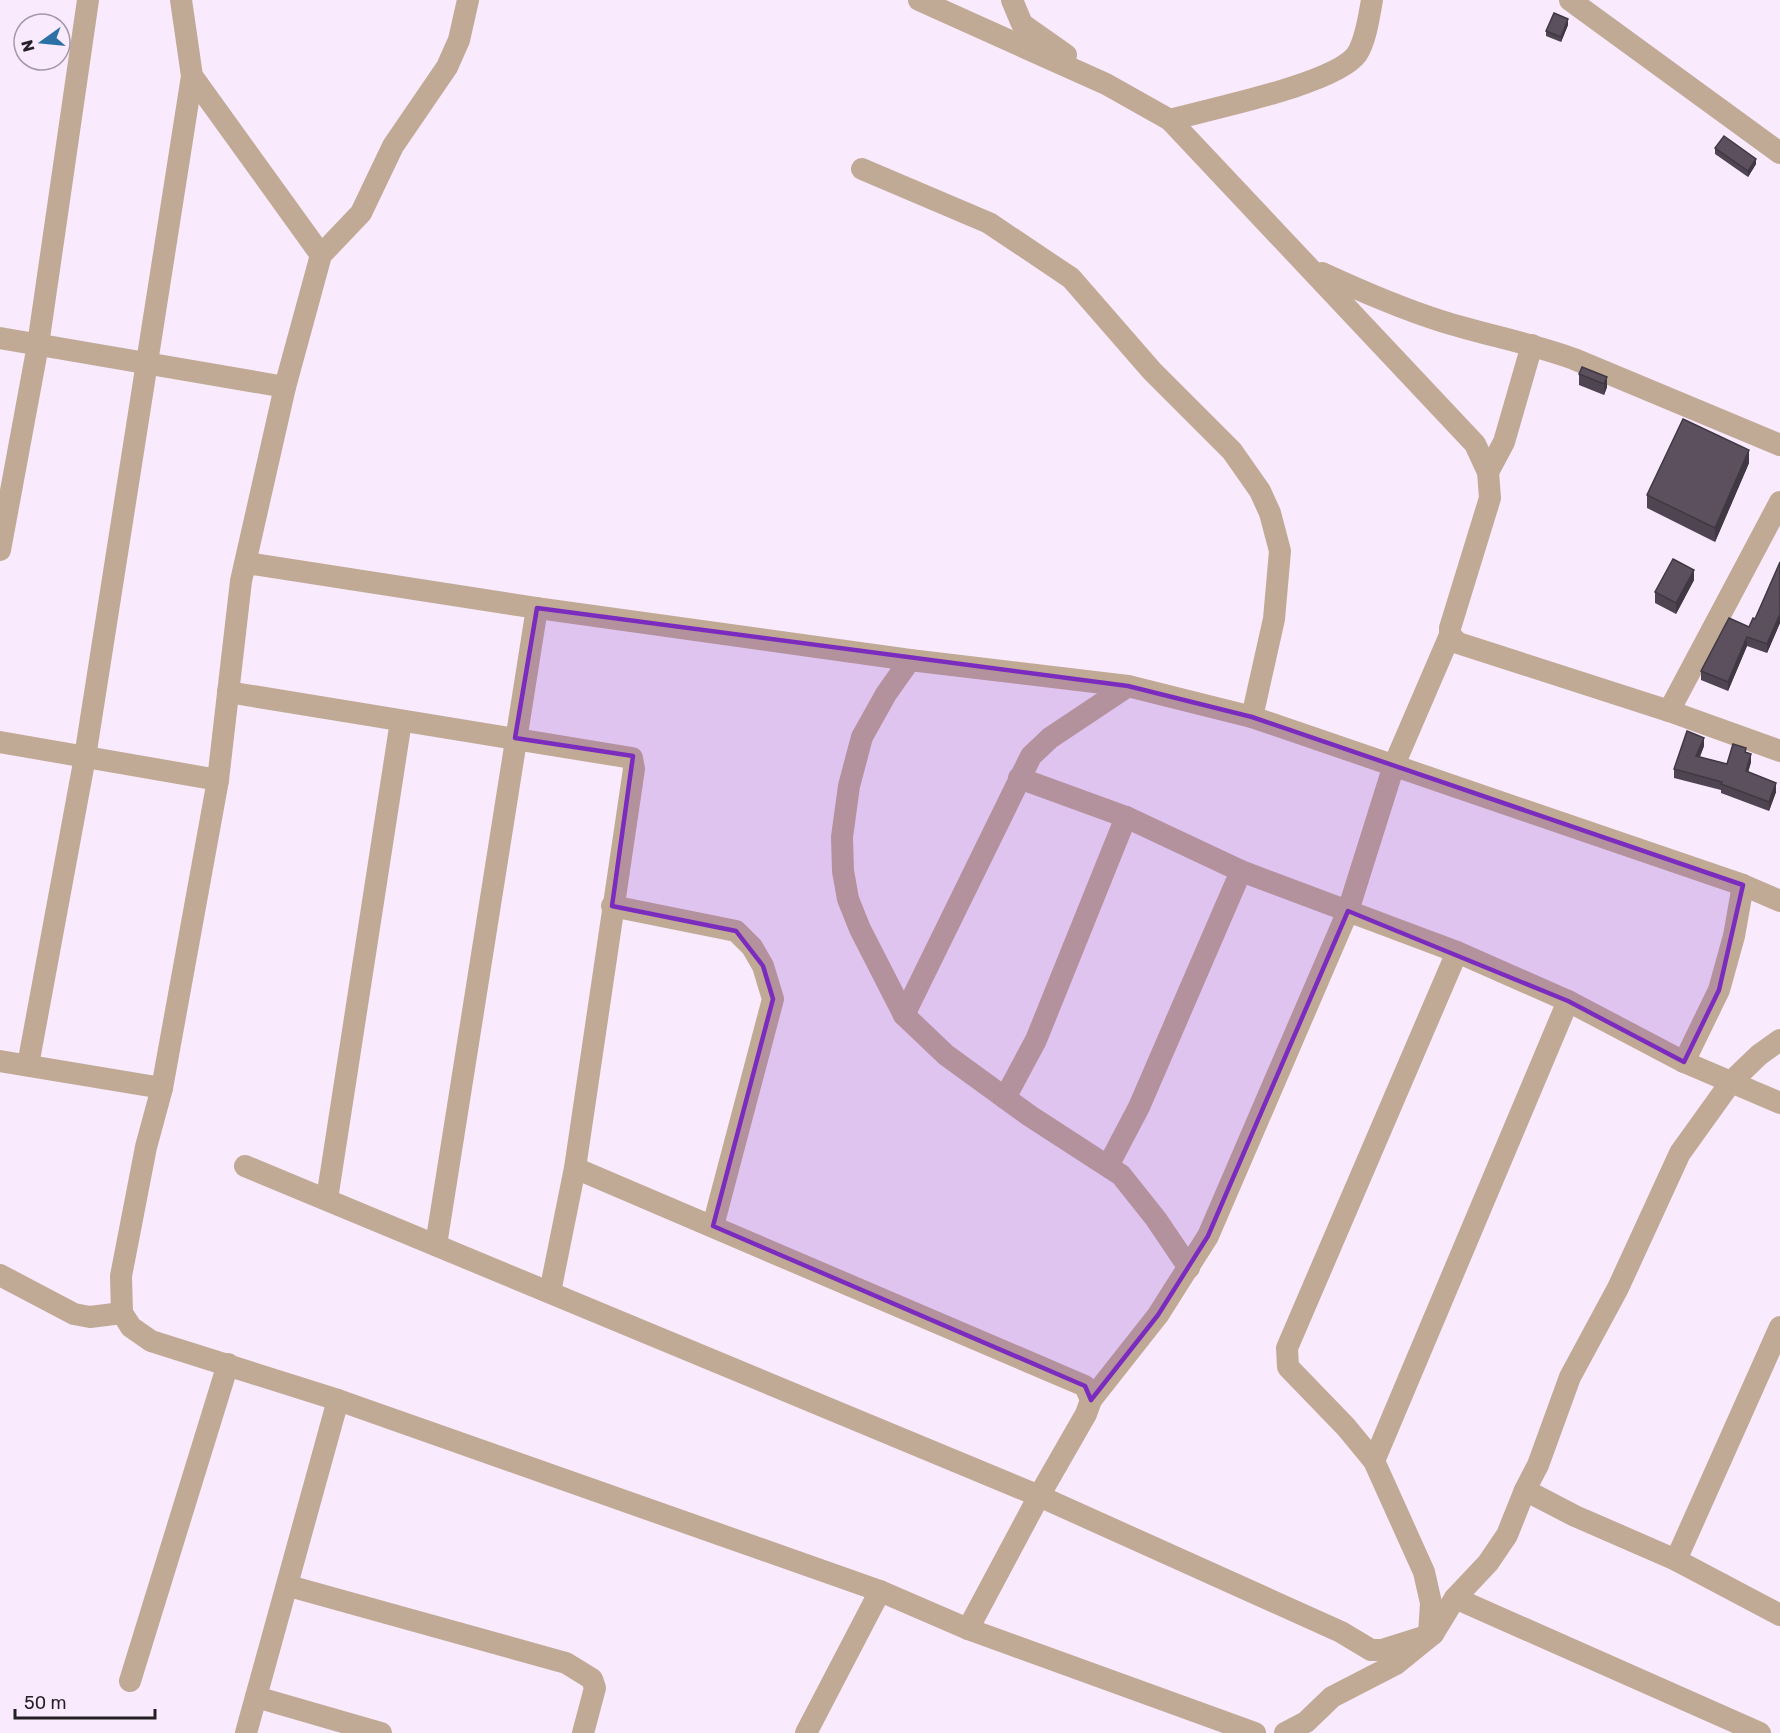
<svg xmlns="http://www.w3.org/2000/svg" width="1780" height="1733" font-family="Rubik,sans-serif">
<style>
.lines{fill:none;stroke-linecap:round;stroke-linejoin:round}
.minor{stroke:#c1aa95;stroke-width:22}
.wall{fill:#4f4552}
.shaded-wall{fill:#403842}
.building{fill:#5c505f;stroke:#403842;stroke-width:1.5}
.marked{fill:#7b2cbf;fill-opacity:0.2;stroke:#7b2cbf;stroke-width:4.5;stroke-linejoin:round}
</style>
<rect width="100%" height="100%" fill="#f9eafd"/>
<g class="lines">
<g class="minor">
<path d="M181 0 192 76 321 255"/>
<path d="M468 0 459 40 447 67 393 146 361 213 321 255 285 387 241 581 218 780 162 1088 146 1147 121 1276 122 1313 131 1327 151 1341 338 1400 880 1591 968 1629 1255 1733"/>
<path d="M919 0 1106 84 1170 120 1475 444 1488 472 1490 498 1450 628V635L1394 765 1348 911 1208 1236 1158 1315 1091 1400"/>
<path d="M1012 0 1022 24 1066 55"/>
<path d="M1570 0 1780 153"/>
<path d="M1170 120C1209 109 1336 84 1357 54 1366 40 1369 16 1372 0"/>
<path d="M862 169 989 223 1071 278 1152 371 1232 451 1260 491 1270 513 1280 551 1274 619 1252 717"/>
<path d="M1322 273C1361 291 1400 308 1441 321 1485 335 1531 343 1574 359L1780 445"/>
<path d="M0 338 285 387"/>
<path d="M1488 472 1504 442 1532 345"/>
<path d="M0 550 38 345 88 0"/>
<path d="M246 563 537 608 910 660 1128 686 1252 717 1743 885 1780 901"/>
<path d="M1450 635 1458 643 1669 711 1780 751"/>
<path d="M910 660 886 694 862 737 849 786 842 837 843 871 848 899 860 929 904 1015 946 1055 1030 1116 1121 1175 1156 1219 1189 1268"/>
<path d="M228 692 632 758 634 769 575 1168 550 1292"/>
<path d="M1669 711 1780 502"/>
<path d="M0 742 218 780"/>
<path d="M1019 778 1126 817 1241 871 1457 952 1568 1001 1684 1062 1780 1103"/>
<path d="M612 906 736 931 752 947 763 966 773 999 713 1226"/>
<path d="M904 1015 1031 756 1050 738 1128 686"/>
<path d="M0 1061 162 1088"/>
<path d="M1684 1062 1719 990 1734 936 1743 885"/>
<path d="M28 1065 85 757 192 76"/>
<path d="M1005 1098 1036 1040 1126 817"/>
<path d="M245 1166 1039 1496 1341 1632 1371 1650H1382L1433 1634"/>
<path d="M1108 1166 1139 1107 1241 871"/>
<path d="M575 1168 1085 1386 1091 1400 1086 1414 1039 1496 968 1629"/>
<path d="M327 1199 401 721"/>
<path d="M436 1245 537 608"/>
<path d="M0 1275 74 1314 90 1317 122 1313"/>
<path d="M1374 1461 1568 1001"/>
<path d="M1525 1490 1538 1465 1570 1377 1618 1288 1680 1153 1731 1082 1759 1055 1780 1040"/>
<path d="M1676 1560 1780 1327"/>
<path d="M289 1586 566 1663 592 1679 595 1688 583 1733"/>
<path d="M1455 1598 1760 1733"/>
<path d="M1429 1635 1431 1603 1424 1572 1374 1461 1346 1427 1288 1367 1287 1348 1457 952"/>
<path d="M130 1681 228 1364"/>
<path d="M256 1697 381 1733"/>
<path d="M246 1733 338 1400"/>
<path d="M806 1733 880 1591"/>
<path d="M1285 1733 1306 1722 1332 1697 1396 1664 1433 1634 1455 1598 1488 1563 1507 1535 1525 1490 1575 1516 1676 1560 1780 1615"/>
</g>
</g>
<g class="wall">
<path d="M1568 25 1561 42 1546 36V31Z"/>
<path d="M1715 148 1756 164 1748 177 1715 154Z"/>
<path d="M1582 367 1607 387 1604 395 1579 385V374Z"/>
<path d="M1749 463 1715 542 1647 508V495Z"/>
<path d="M1780 562V623L1767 653 1747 646 1728 691 1701 680V671L1749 627 1755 619Z"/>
<path d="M1694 580 1676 614 1655 603V592Z"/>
<path d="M1704 746 1700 757 1727 764 1746 752 1751 762 1748 772 1776 792 1769 811 1721 793V790L1674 778V769Z"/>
</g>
<g class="shaded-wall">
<path d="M1568 19V25L1561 42V37Z"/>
<path d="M1756 159V164L1748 177V171Z"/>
<path d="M1607 377V387L1604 395V384Z"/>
<path d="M1749 450V463L1715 542V528Z"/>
<path d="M1694 570V580L1676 614V603Z"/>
<path d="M1780 614V623L1767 653V644Z"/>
<path d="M1747 637V646L1728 691V682Z"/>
<path d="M1704 738V746L1696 765V756Z"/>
<path d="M1751 754V762L1746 780V771Z"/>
<path d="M1776 783V792L1769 811V802Z"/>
</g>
<g class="building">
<path d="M1554 13 1568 19 1561 37 1546 31Z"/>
<path d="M1724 136 1756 159 1748 171 1715 148Z"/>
<path d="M1582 367 1607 377 1604 384 1579 374Z"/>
<path d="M1683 419 1749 450 1715 528 1647 495Z"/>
<path d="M1673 559 1694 570 1676 603 1655 592Z"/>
<path d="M1780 562V614L1767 644 1747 637 1728 682 1701 671 1729 618 1749 627 1753 618 1755 619Z"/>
<path d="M1687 731 1704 738 1696 756 1727 764 1733 744 1746 748 1745 752 1751 754 1746 771 1776 783 1769 802 1721 784 1722 782 1674 769Z"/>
</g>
<path class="marked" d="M537 608 1128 686 1252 717 1743 885 1719 990 1684 1062 1568 1001 1348 911 1208 1236 1158 1315 1091 1400 1085 1386 713 1226 773 999 763 966 736 931 612 906 633 756 515 738Z"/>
<g transform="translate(42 42) rotate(255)"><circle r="28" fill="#f9eafd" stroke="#a499a7" stroke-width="1.5"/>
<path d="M0-4.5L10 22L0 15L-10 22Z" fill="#2b71a6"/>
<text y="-9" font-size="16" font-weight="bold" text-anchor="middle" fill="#241f25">N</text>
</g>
<path d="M15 1709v9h140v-9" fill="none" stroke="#241f25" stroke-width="3"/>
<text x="24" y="1709" font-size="18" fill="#241f25" stroke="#f9eafd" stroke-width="4.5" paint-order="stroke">50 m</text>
</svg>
